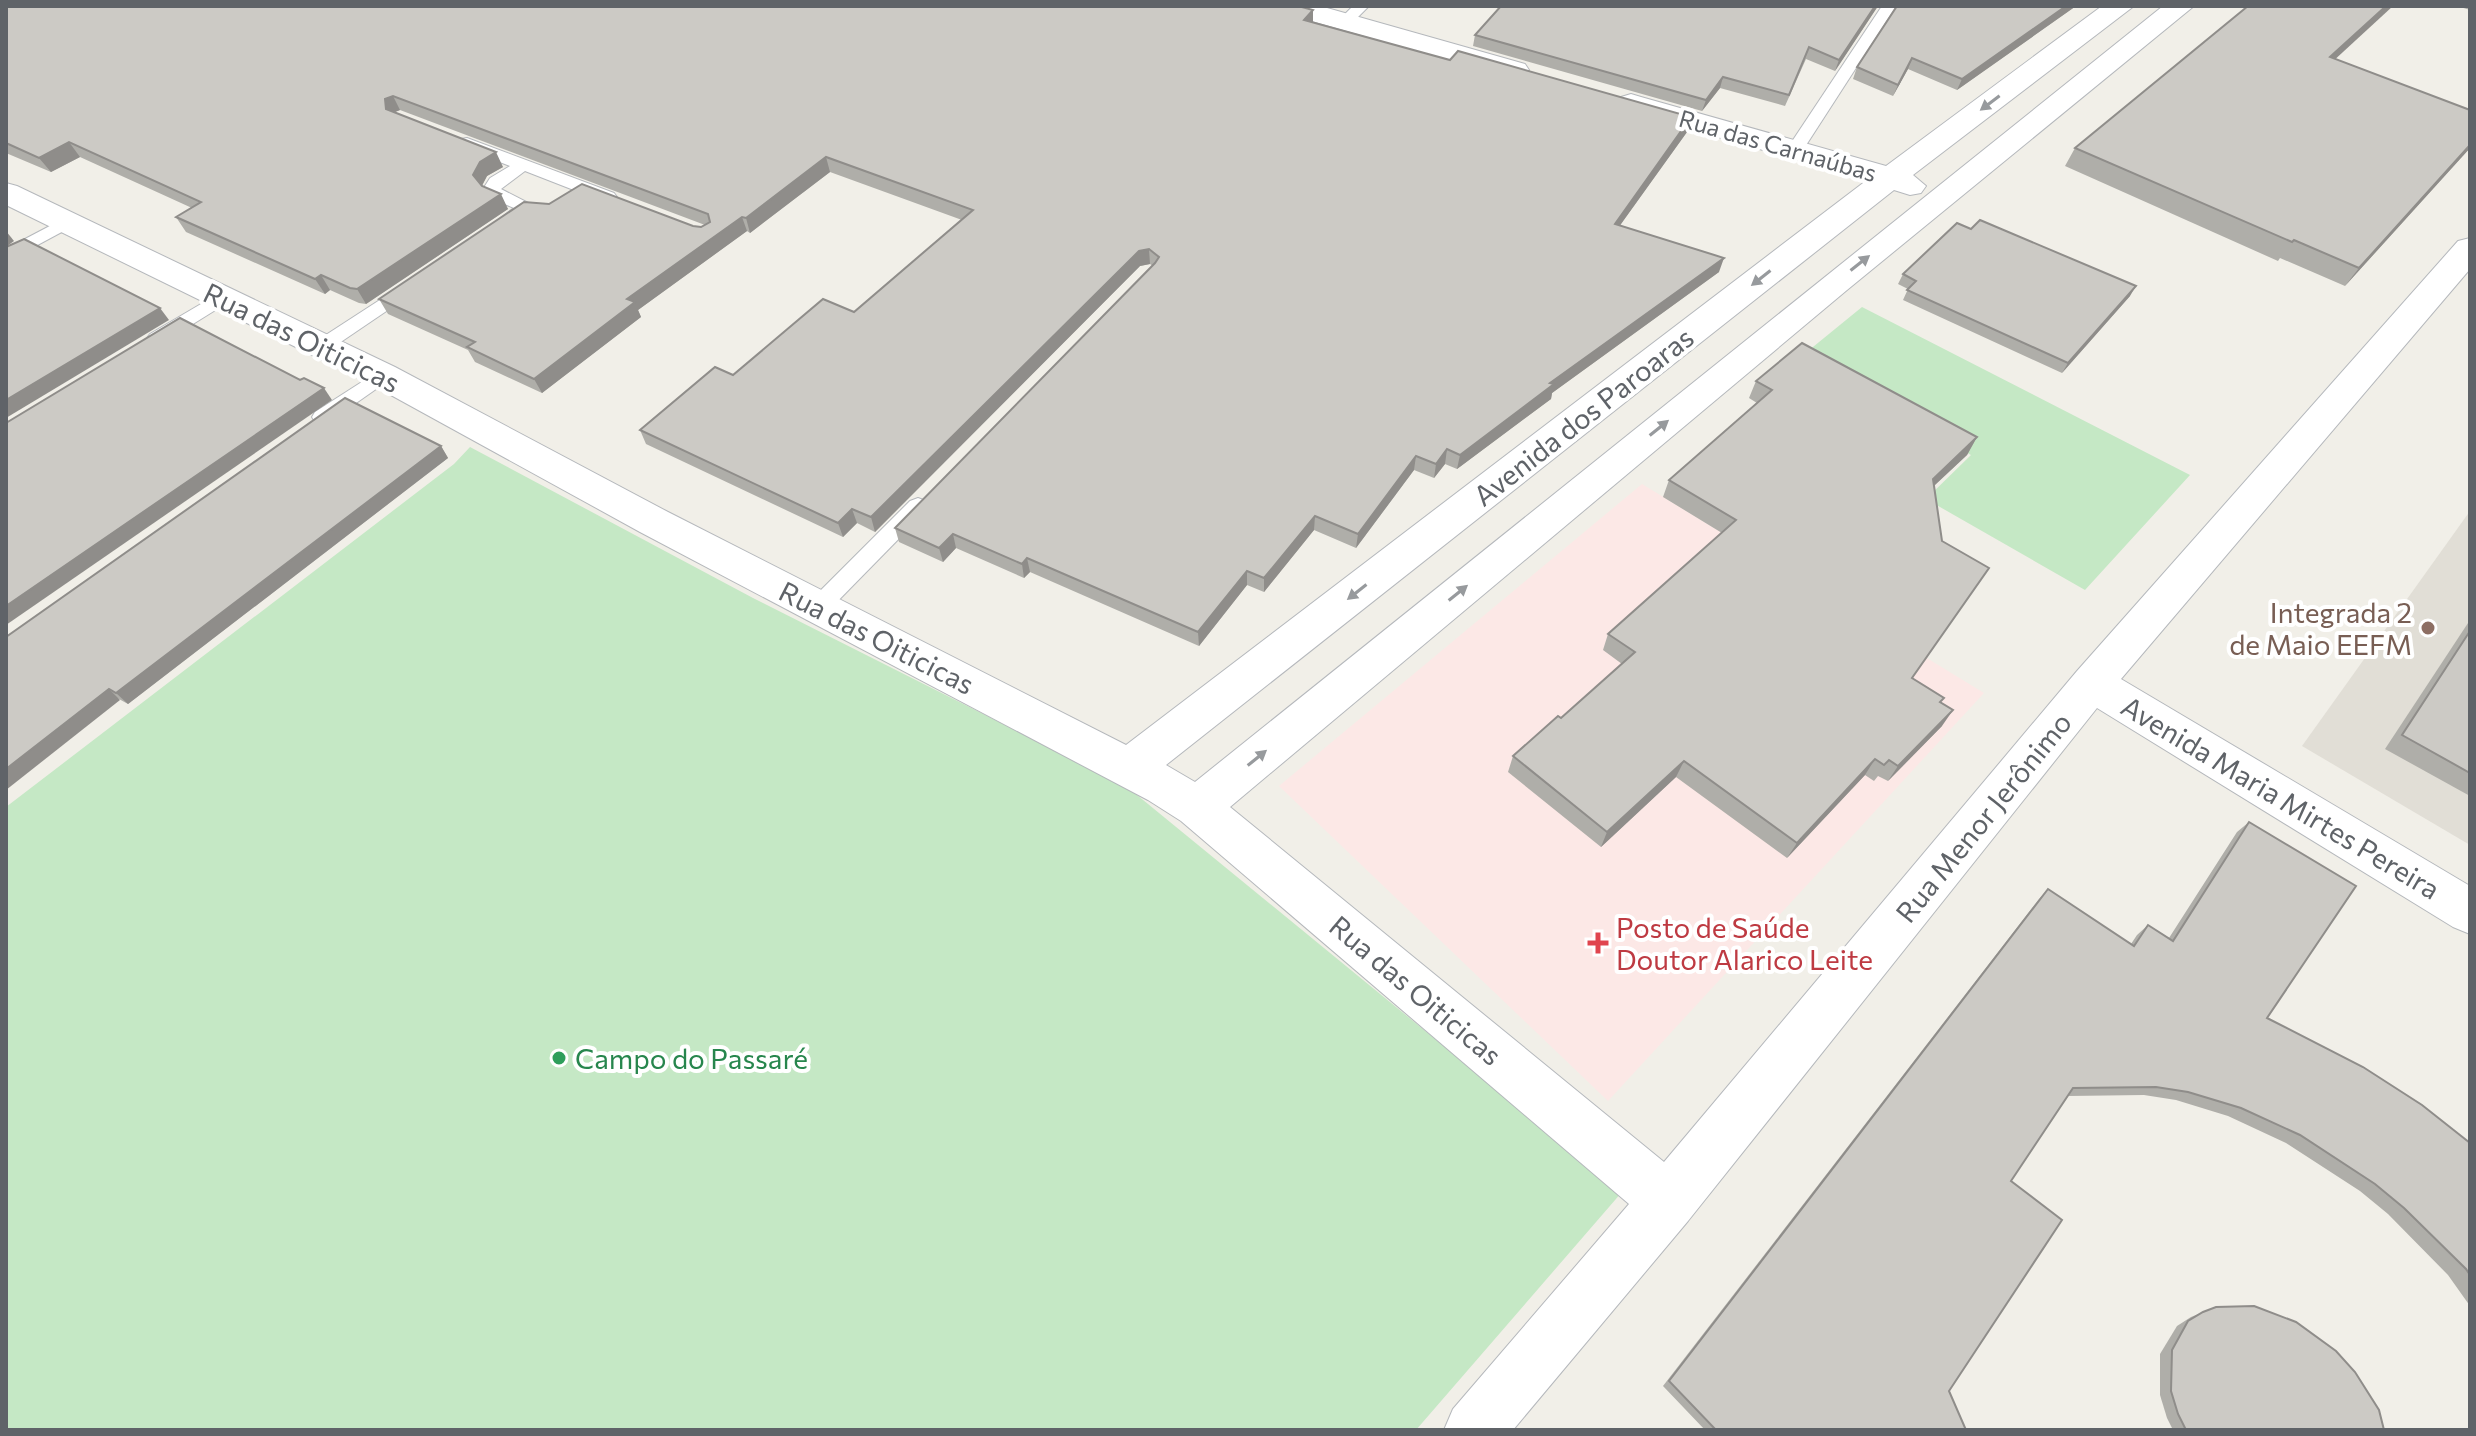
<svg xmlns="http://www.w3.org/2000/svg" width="2476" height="1436" font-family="Commissioner,sans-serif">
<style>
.education{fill:#e1ded6}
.medical{fill:#fce8e6}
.green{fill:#c5e8c5}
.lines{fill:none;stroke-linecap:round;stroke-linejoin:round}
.service-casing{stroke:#b5b8bc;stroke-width:2}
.minor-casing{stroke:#b5b8bc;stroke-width:2}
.service{fill:#fff;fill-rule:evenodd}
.minor{fill:#fff;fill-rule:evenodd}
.wall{fill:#afaea9}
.shaded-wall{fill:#8f8d8a}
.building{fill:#cccac5;stroke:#8f8d8a;stroke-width:2}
.oneway{fill:#979a9d}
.education-dot{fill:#8d6e63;stroke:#fff;stroke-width:3}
.health-dot{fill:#e0444e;stroke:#fff;stroke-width:3}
.leisure-dot{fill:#2e9e5b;stroke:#fff;stroke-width:3}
.labels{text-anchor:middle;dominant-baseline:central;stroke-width:8;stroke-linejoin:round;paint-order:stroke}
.far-street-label{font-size:24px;fill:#5f6368;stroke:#fff}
.street-label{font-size:28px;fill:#5f6368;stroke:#fff}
.education-label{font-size:28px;fill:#785e54;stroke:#fff;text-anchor:end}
.health-label{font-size:28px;fill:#be3a42;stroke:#fff;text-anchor:start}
.leisure-label{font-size:28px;fill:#27864d;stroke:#fff;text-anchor:start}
</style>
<rect width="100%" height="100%" fill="#f1efe8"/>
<path class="education" d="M2470 511V845L2302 746Z"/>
<path class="medical" d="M1642 484 1984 693 1608 1101 1279 786Z"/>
<g class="green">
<path d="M1862 307 2190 475 2085 590 1926 499 1971 455 1797 360Z"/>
<path d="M470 447 753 598 1126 786 1622 1192 1416 1430H6V807L454 464Z"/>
</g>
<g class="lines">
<g class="service-casing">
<g id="service">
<path d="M1353 6H1369L1350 25H1340V19Z"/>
<path d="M1882 6H1896L1801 153H1789L1787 149Z"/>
<path d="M467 138 614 193 617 197 608 202 602 201 525 171 501 189 536 207 512 225H500L497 221 514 208 490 198 483 189 490 178 510 166 461 147 459 143 461 139Z"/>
<path d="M65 218 74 223 71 227 6 262V249Z"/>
<path d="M409 281 418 287 416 291 329 350H315L312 346 315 342Z"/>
<path d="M223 291 230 293 232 297 230 301 164 342H150L147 338 150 334Z"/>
<path d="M382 369 389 370 392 375 389 380 329 422H315L312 417 315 412Z"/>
<path d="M918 498 926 501 929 506 926 511 826 613 818 616 810 613 807 607 810 601 910 501Z"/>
</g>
</g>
<g class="minor-casing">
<g id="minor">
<path d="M1276 6H1320L1525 64 1529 70 1525 76 1515 79 1505 76 1280 12Z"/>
<path d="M2102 6H2134L1913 175 1926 186 1921 193 1910 195 1894 190 1166 765 1195 782 2163 6H2194L1847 290 1230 807 1664 1162 2077 671 2458 241 2470 238V269L2121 679 2470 886V934L2453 927 2097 708 1688 1221 1513 1430H1444L1453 1409 1629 1204 1181 821 1148 800 640 532 369 383 6 205V183L17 186 395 367 668 512 1126 745 1867 180 1621 109 1616 103 1621 97 1631 94 1641 97 1886 166Z"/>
</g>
</g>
<use href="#service" class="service"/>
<use href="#minor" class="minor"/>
</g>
<g class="wall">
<path d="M6 6 1313 22 1687 132 1620 225 1719 272 1552 393 1551 399 1457 469 1445 464 1434 478 1414 470 1356 548 1314 530 1264 592 1247 585 1199 646 1030 572 1024 578 956 548 943 562 899 542 895 528 1153 266 1150 264 1140 266 875 532 857 523 843 537 646 444 640 430 733 375 854 312 962 220 830 172 750 233 747 231 638 310 641 317 542 393 475 362 468 350 388 314 379 299 693 226 701 227 705 225 400 110 394 112 503 167 487 176 482 186 508 209 366 304 359 303 330 290 325 294 186 232 176 217 192 208 80 157 51 172 6 153Z"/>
<path d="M1501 6H1878L1835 71 1806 59 1785 106 1720 88 1702 111 1473 46 1475 35Z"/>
<path d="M2076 6 1957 90 1908 69 1893 96 1853 79 1857 67Z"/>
<path d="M2457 6H2470V10Z"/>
<path d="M2336 59 2470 110V148L2345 286 2280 258 2278 261 2065 166 2075 148Z"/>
<path d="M1903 274 2130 296 2062 373 1903 300 1908 289 1898 284Z"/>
<path d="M1756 381 1977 437 1967 455 1934 486 1913 678 1941 702 1942 726 1888 781 1878 776 1874 781 1865 775 1787 858 1676 777 1601 847 1508 772 1513 756 1561 718 1622 664 1603 650 1608 634 1722 533 1663 497 1669 480 1757 403 1749 398Z"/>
<path d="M441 446 448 458 128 704 6 637Z"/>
<path d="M2470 620V796L2385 749Z"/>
<path d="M2249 822 2267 1018 2470 1143V1306L2448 1275 2388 1214 2360 1191 2286 1143 2228 1116 2176 1100 2144 1095 2068 1096 2011 1181 1949 1391 1966 1430H1705L1663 1386 2039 899 2048 889 2131 944 2137 935 2148 925 2169 938 2237 832Z"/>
<path d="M2216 1307 2384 1430H2173L2167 1418 2160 1395V1354L2177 1326 2191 1317Z"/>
</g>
<g class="shaded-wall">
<path d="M1875 6H1878L1835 71 1839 60Z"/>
<path d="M2066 6H2076L1957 90 1962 79Z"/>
<path d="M2386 6H2393L2318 75 2330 57Z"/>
<path d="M1313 10V24L1304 20Z"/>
<path d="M1912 58 1908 69 1893 96 1898 85Z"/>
<path d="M1723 77 1720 88 1702 111 1706 100Z"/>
<path d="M393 96 400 110 393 113 386 109 385 99Z"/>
<path d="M1691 117 1687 132 1611 238 1615 224Z"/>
<path d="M69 142 80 157 51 172 39 158Z"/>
<path d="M2470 145V148L2345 286 2359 268Z"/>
<path d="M496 152 503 167 487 176 480 189 473 175 480 162Z"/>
<path d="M826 157 830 172 750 233 746 218Z"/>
<path d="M501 194 508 209 366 304 357 289Z"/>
<path d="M742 217 747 231 638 310 641 317 542 393 534 379 627 299Z"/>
<path d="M6 231 14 241 6 247Z"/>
<path d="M1149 249 1150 264 1140 266 875 532 871 517 1139 251Z"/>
<path d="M1724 258 1719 272 1552 393 1551 399 1457 469 1460 455 1550 383Z"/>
<path d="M321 275 330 290 325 294 315 279Z"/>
<path d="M2136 286 2130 296 2062 373 2068 363Z"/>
<path d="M160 308 169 320 6 418V400Z"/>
<path d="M324 388 332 400 6 625V606Z"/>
<path d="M1977 437 1967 455 1923 496 1933 479Z"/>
<path d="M441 446 448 458 128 704 116 693Z"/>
<path d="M1447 449 1445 464 1434 478 1436 464Z"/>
<path d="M1416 456 1414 470 1356 548 1358 534Z"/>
<path d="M852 509 857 523 843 537 838 523Z"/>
<path d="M1315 516 1314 530 1264 592V578Z"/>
<path d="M953 534 956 548 943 562 939 548Z"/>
<path d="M1027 558 1030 572 1024 578 1022 564Z"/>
<path d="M1247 571V585L1199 646 1198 632Z"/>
<path d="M109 689 120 700 6 790V769Z"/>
<path d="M1953 710 1942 726 1888 781 1898 766Z"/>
<path d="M1875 759 1865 775 1787 858 1797 843Z"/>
<path d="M1684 761 1676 777 1601 847 1607 832Z"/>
</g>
<g class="building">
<path d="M6 6H1298L1313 10 1304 20 1450 60 1458 51 1691 117 1615 224 1724 258 1550 383 1554 384 1460 455 1447 449 1436 464 1416 456 1358 534 1315 516 1264 578 1247 571 1198 632 1027 558 1022 564 953 534 939 548 895 528 1155 263 1159 257 1149 249 1139 251 871 517 852 509 838 523 640 430 715 367 733 375 823 299 854 312 973 210 826 157 746 218 742 217 627 299 635 302 534 379 467 347 475 342 379 299 524 202 549 204 582 184 693 226 701 227 710 222 708 214 393 96 385 99 386 109 496 152 480 162 473 175 482 186 501 194 357 289 350 288 321 275 315 279 176 217 201 202 69 142 39 158 6 143Z"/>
<path d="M1501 6H1875L1839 60 1809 47 1789 95 1723 77 1706 100 1475 35Z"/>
<path d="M1897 6H2066L1962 79 1912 58 1898 85 1857 67Z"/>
<path d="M2248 6H2386L2330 57 2470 110V145L2359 268 2294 240 2292 242 2075 148Z"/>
<path d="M1980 220 2136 286 2068 363 1907 290 1916 281 1903 274 1957 223 1971 229Z"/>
<path d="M24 239 160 308 6 400V247Z"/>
<path d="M180 318 300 380 304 378 324 388 6 606V423Z"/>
<path d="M1802 343 1977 437 1933 479 1942 541 1989 568 1912 678 1944 698 1940 702 1953 710 1898 766 1889 760 1884 765 1875 759 1797 843 1684 761 1607 832 1513 756 1558 716 1561 718 1635 652 1608 634 1736 520 1669 480 1772 390 1756 381Z"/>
<path d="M345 398 441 446 116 693 109 689 6 769V637Z"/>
<path d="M2470 631V773L2402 735Z"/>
<path d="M2249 822 2356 886 2267 1018 2363 1067 2422 1105 2470 1143V1275L2466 1269 2404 1208 2375 1184 2300 1135 2241 1108 2188 1092 2156 1087 2073 1088 2011 1181 2062 1220 1949 1391 1966 1430H1716L1669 1381 2048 889 2134 946 2148 925 2173 941Z"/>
<path d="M2254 1306 2296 1322 2336 1351 2355 1372 2379 1410 2384 1430H2186L2178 1414 2171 1391 2172 1350 2188 1321 2203 1312 2216 1307Z"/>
</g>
<defs><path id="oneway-solid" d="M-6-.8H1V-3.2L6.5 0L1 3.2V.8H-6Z" transform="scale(2)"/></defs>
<g class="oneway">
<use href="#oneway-solid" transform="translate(1990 103) rotate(143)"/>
<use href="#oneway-solid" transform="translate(1860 263) rotate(-38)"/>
<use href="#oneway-solid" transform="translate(1761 278) rotate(142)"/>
<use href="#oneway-solid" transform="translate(1659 428) rotate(-39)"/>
<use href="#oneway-solid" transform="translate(1357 592) rotate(142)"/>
<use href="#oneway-solid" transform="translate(1458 593) rotate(-39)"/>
<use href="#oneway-solid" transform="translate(1257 758) rotate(-39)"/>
</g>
<circle class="education-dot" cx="2428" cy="628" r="8"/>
<path class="health-dot" d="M1594 931h8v8h8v8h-8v8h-8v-8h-8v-8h8z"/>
<circle class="leisure-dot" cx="559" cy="1058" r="8"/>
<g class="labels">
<g class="far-street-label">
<text transform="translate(1778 145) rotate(16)">Rua das Carnaúbas</text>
</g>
<g class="street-label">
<text transform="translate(302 337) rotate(26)">Rua das Oiticicas</text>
<text transform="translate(1583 416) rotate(-38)">Avenida dos Paroaras</text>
<text transform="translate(877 637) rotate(27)">Rua das Oiticicas</text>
<text transform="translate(2281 797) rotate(31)">Avenida Maria Mirtes Pereira</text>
<text transform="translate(1983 817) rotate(-51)">Rua Menor Jerônimo</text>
<text transform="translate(1416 990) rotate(40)">Rua das Oiticicas</text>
</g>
<g class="education-label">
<text x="2412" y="612">Integrada 2<tspan x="2412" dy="32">de Maio EEFM</tspan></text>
</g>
<g class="health-label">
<text x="1616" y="927">Posto de Saúde<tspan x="1616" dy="32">Doutor Alarico Leite</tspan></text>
</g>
<g class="leisure-label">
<text x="575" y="1058">Campo do Passaré</text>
</g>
</g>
<rect width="2476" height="1436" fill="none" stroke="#5f6368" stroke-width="16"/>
</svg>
